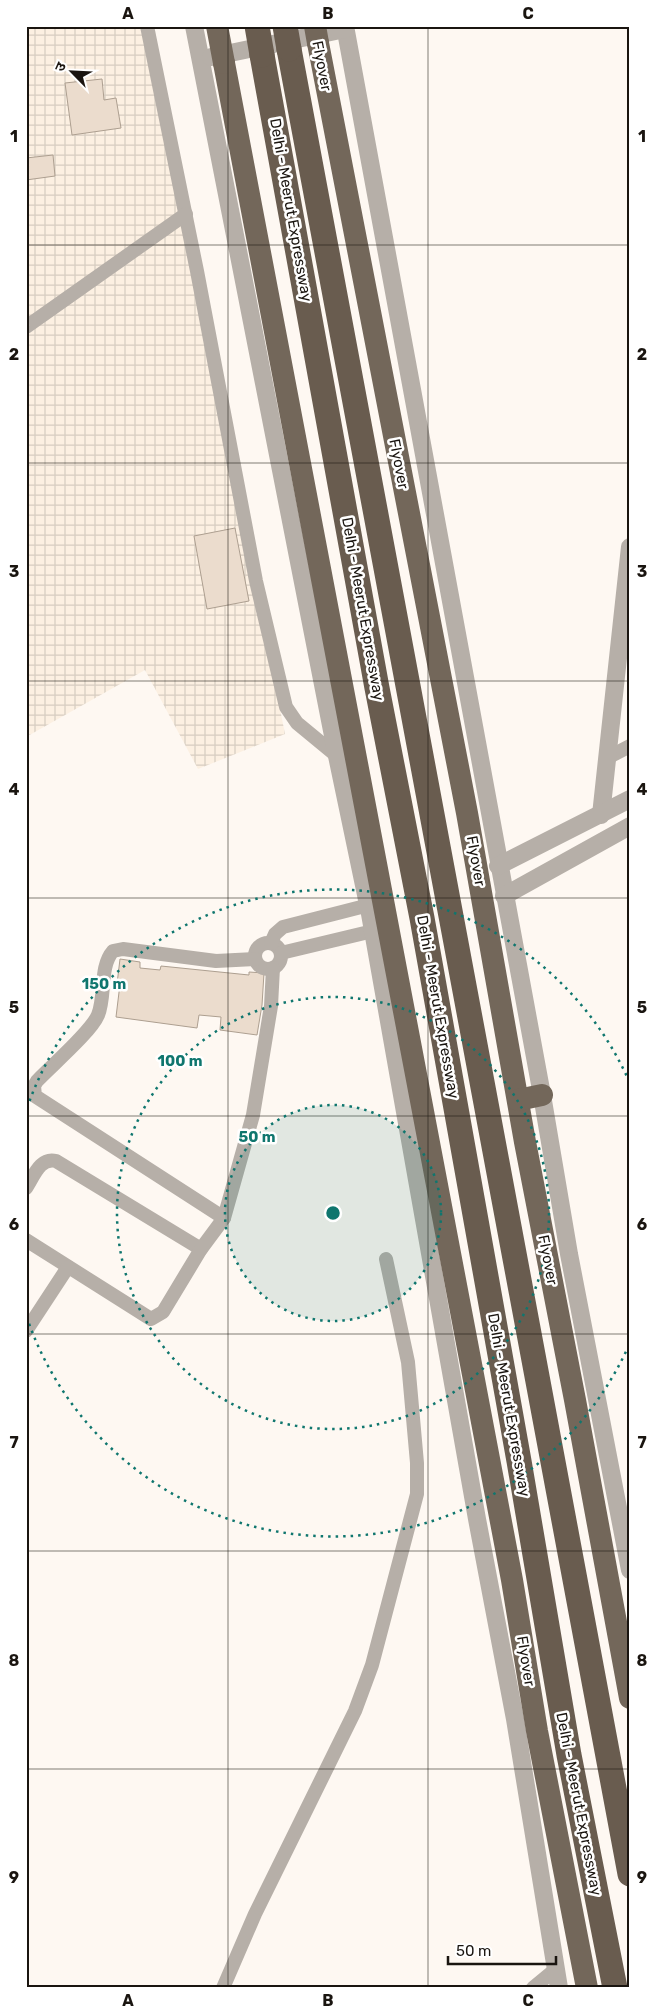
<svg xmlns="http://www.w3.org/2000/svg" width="656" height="2014" font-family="Rubik,'Noto Sans Devanagari',sans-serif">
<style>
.industrial{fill:url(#industrial-grid)}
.building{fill:#ebdccd;stroke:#ad9f90}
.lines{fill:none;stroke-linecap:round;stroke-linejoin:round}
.minor{stroke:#b6afa8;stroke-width:14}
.tertiary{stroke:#b6afa8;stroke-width:18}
.trunk{stroke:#73675a;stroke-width:22}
.motorway{stroke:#695c4f;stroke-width:25}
.trunk-bridge{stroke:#73675a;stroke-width:22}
.motorway-bridge{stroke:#695c4f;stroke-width:25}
.grid{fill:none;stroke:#1a1510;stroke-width:1;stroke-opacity:0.55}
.ring{fill:none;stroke:#0f766e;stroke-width:2.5;stroke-dasharray:2.5 5}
.labels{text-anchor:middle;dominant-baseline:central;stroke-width:5;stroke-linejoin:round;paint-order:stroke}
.street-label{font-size:15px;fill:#1a1510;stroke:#fff}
.centre{fill:#0f766e;stroke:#fff;stroke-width:2.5}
.ring-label{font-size:15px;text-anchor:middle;font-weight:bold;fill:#0f766e;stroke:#fff;stroke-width:5;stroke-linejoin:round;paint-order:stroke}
.neatline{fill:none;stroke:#1a1510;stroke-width:2}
.grid-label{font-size:16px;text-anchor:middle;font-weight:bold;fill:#1a1510}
</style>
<defs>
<pattern id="industrial-grid" width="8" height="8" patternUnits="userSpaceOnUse" patternTransform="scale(1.25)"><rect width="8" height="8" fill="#fcf0e2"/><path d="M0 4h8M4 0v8" fill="none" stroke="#d7cdc1"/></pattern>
</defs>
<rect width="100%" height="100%" fill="#fef8f2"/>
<path class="industrial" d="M26 26H144L285 734 198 769 145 670 26 737Z"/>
<g class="building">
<path d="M102 79 104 100 116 98 121 128 72 135 65 83Z"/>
<path d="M53 155 55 176 26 180V158Z"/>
<path d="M235 528 249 601 207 609 194 536Z"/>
<path d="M120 959 140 962V968L160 970 161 966 249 975V972L264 973 262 1005 257 1035 220 1030 221 1017 199 1015 197 1028 116 1017 120 984H117Z"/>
</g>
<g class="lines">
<g class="minor">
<path d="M147 26 197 271 256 581 286 707 297 723 337 756"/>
<path d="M26 327 186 214"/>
<path d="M607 758 630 746"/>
<circle cx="268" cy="956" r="13"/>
<path d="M271 943 275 934 283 927 369 905"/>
<path d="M281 953 373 931"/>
<path d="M255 959 216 961 123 949 113 951C99 967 106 996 98 1015 91 1032 51 1066 37 1081L34 1086 35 1096 224 1218 253 1115 271 1006 273 968"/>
<path d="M26 1188C34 1176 40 1157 56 1161L201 1249"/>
<path d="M26 1240 151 1319 163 1312 201 1249 224 1218"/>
<path d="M26 1331 68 1267"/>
<path d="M223 1988 255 1914 355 1711 372 1665 417 1494V1463L408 1362 386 1259"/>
<path d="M533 1988 556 1969"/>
</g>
<g class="tertiary">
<path d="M194 26 337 756 370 914 477 1519 515 1719 559 1988"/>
<path d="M345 26 542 1095 569 1254 630 1570"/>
<path d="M211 57 345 29"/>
<path d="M601 815 630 547"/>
<path d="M498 866 630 799"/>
<path d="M504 896 630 826"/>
</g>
<g class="trunk">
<path d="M318 43 467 813 525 1142 575 1400 630 1698"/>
<path d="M224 63 512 1580 537 1731 587 1988"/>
<path d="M518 1100 542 1095"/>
</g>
<g class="motorway">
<path d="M289 49 630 1874"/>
<path d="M262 55 377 688 422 918 519 1461 569 1755 615 1988"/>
</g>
<g class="trunk-bridge">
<path d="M217 26 224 63"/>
<path d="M315 26 318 43"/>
</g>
<g class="motorway-bridge">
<path d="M257 26 262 55"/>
<path d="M285 26 289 49"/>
</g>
</g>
<path class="grid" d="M228 26V1988M428 26V1988M26 245H630M26 463H630M26 681H630M26 898H630M26 1116H630M26 1334H630M26 1551H630M26 1769H630"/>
<circle cx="333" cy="1213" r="108" fill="#0f766e" fill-opacity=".12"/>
<g class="ring">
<circle cx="333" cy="1213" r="108"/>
<circle cx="333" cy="1213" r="216"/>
<path d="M629 1345A324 324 0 0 1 27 1318M27 1108A324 324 0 0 1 629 1081"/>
</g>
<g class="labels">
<g class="street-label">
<text transform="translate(322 66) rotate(79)">Flyover</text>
<text transform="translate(291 210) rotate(80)">Delhi - Meerut Expressway</text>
<text transform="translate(399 464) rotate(79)">Flyover</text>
<text transform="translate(363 609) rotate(80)">Delhi - Meerut Expressway</text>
<text transform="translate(476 861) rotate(80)">Flyover</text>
<text transform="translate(438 1007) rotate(80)">Delhi - Meerut Expressway</text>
<text transform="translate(548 1260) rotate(79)">Flyover</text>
<text transform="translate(509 1405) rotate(80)">Delhi - Meerut Expressway</text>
<text transform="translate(526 1661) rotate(81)">Flyover</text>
<text transform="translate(579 1804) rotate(79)">Delhi - Meerut Expressway</text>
</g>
</g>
<circle cx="333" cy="1213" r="8" class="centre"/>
<g class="ring-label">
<text x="104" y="989">150 m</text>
<text x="180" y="1066">100 m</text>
<text x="257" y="1142">50 m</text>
</g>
<rect width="656" height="2014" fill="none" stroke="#ffffff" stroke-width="55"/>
<g transform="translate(72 72) rotate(294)" stroke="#ffffff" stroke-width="4" paint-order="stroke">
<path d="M0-4L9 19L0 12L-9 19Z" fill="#1a1510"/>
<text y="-8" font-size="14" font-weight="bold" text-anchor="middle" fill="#1a1510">उ</text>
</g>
<path d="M448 1956v8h108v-8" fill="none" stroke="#1a1510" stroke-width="2.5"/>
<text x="456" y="1956" font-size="15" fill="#1a1510" stroke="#ffffff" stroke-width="4" paint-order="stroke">50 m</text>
<rect x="28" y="28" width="600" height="1958" class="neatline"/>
<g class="grid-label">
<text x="128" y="19">A</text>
<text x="328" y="19">B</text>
<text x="528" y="19">C</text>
<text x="14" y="142">1</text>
<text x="642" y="142">1</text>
<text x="14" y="360">2</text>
<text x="642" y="360">2</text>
<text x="14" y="577">3</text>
<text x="642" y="577">3</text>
<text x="14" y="795">4</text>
<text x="642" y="795">4</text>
<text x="14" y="1013">5</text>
<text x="642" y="1013">5</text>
<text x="14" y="1230">6</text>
<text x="642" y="1230">6</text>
<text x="14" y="1448">7</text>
<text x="642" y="1448">7</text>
<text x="14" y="1666">8</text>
<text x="642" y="1666">8</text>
<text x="14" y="1883">9</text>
<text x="642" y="1883">9</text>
<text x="128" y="2006">A</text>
<text x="328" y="2006">B</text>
<text x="528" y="2006">C</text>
</g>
</svg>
